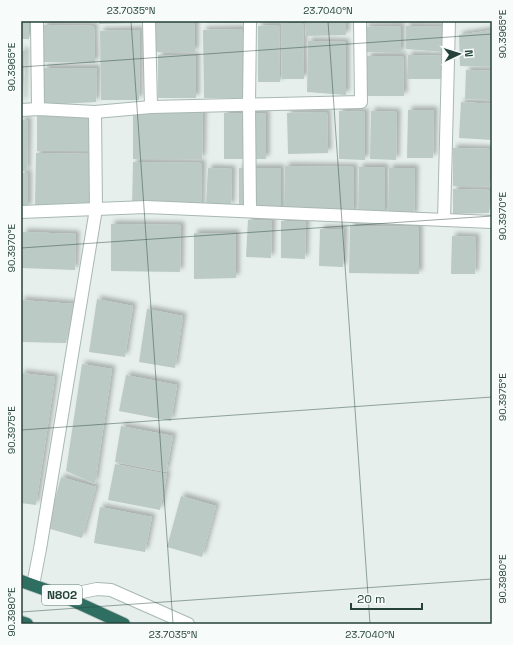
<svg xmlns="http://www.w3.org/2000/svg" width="513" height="645" font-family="'Space Grotesk',sans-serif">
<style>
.building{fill:#bbcac4;filter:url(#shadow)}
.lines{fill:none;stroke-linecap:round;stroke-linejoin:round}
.minor-casing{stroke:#a8b8b2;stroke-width:14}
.highway-casing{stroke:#c2cac8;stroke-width:14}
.minor{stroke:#fff;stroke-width:12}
.highway{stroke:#2f6f62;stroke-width:12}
.ticks{fill:none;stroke:#24423a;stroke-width:1;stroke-opacity:0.45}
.labels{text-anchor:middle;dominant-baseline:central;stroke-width:3;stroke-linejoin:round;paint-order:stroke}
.shield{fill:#f7fbf9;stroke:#637a73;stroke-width:1}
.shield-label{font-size:12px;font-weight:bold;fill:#24423a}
.neatline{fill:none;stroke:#24423a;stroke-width:1.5}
.ticks-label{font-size:10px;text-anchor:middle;fill:#24423a}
</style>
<defs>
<filter id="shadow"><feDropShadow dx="3.5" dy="-3.5" stdDeviation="2" flood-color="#0004"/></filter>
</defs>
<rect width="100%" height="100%" fill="#e6efeb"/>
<g class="building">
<rect x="21" y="21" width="8" height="18"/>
<path d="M99 21H141V23L99 24Z"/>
<rect x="154" y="21" width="41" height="31"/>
<rect x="206" y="21" width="37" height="2"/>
<path d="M305 21H346V35L306 36Z"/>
<rect x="365" y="21" width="37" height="2"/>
<path d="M281 23H303L304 79H282Z"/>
<path d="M43 25 94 26 95 63 43 62Z"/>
<path d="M279 25 280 82H258V26Z"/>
<path d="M401 26V53L364 52 365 27Z"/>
<path d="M406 26 444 27 443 52 406 49Z"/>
<path d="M242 29 244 98H204L203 30Z"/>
<path d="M140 30 139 100H101L100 31Z"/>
<path d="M492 30V67L460 66 459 35Z"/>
<path d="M308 41 346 42V95L307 92Z"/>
<path d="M21 51H25L23 102H21Z"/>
<path d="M158 55 196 56V98H158Z"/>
<path d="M408 55 444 56V79H407Z"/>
<path d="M367 56H403L404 96H367Z"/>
<path d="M44 68H97L96 102 43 105Z"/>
<path d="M466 70 492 71V100L465 99Z"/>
<path d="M461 102 492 104V140L459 138Z"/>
<path d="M408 110H434L433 158H407Z"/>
<path d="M339 111 365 112V160L339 159Z"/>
<path d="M371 111 397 112 396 160 370 159Z"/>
<path d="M133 112 203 113 202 159H133Z"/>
<path d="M327 112 328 153 288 154 287 113Z"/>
<rect x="224" y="113" width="42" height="46"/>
<path d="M37 114 89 115V151H37Z"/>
<path d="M21 120H28L27 171H21Z"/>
<path d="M453 148 490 149V186H453Z"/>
<path d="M36 153 92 154 91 205H35Z"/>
<path d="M133 162 202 163 201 209 132 208Z"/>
<path d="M285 166 354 167V214L284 213Z"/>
<path d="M359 167H385V215H358Z"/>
<path d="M208 168 232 169 231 206 206 205Z"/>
<rect x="239" y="168" width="42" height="45"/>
<path d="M389 168H415L414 216H388Z"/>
<rect x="21" y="173" width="7" height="35"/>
<path d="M453 189 490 190 489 213 453 214Z"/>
<path d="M248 220 272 221 271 258 246 257Z"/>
<path d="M281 221H306L305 259 281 258Z"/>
<path d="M111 224 181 225 180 272 111 271Z"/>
<path d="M350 226 419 227V274L349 273Z"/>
<path d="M320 229H344L343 267 319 266Z"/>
<path d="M23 232 76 234 75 270 22 268Z"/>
<path d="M194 233H236V278L194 279Z"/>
<path d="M452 236 476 237 475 274H451Z"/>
<path d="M97 299 133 306 125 357 89 352Z"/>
<path d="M21 300 74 304 66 343 21 342Z"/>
<path d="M147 309 183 316 175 368 139 362Z"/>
<path d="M82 364 112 369 95 484 66 471Z"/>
<path d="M21 373 55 377 36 505 21 503Z"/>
<path d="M126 375 177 385 171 421 119 411Z"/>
<path d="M121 426 173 436 166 472 115 462Z"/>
<path d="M115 464 167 474 160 510 108 500Z"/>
<path d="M61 477 96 487 82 538 47 528Z"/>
<path d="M181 496 216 506 202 557 167 547Z"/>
<path d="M100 507 152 517 145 552 94 543Z"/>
</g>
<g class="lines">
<g class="minor-casing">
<g id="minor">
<path d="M37 21 38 109"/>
<path d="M149 21 151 107"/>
<path d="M21 110 38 109 95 112 151 107 361 102 360 21"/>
<path d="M250 211 249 105 250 21"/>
<path d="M21 212 146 207 492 222"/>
<path d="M444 220 449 21"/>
<path d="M33 585 40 549 96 209 95 112"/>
<path d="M63 596 97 589 111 590 188 624"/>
</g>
</g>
<g class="highway-casing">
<g id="highway">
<path d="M21 581 63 596 124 624"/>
<path d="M21 622 27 624"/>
</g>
</g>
<use href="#minor" class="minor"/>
<use href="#highway" class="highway"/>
</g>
<path class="ticks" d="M131 21 173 624M328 21 370 624M21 67 492 34M21 248 492 216M21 430 492 397M21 612 492 579"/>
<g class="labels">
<rect class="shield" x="42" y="585" width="40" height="20" rx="3"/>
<g class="shield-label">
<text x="62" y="595">N802</text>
</g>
</g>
<rect width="513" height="645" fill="none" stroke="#f7fbf9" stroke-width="44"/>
<g transform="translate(459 54) rotate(86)" stroke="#f7fbf9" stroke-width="3" paint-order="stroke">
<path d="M0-3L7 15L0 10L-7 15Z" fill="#24423a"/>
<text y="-6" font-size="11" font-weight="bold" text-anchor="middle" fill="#24423a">N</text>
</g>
<path d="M351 603v6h71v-6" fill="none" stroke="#24423a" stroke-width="2"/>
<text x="357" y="603" font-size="12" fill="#24423a" stroke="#f7fbf9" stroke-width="3" paint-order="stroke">20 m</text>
<rect x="22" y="22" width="469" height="601" class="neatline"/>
<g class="ticks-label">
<text x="131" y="14">23.7035°N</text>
<text x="328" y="14">23.7040°N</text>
<text transform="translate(502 34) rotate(-90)" y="4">90.3965°E</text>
<text transform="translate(11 67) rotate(-90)" y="4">90.3965°E</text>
<text transform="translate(502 216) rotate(-90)" y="4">90.3970°E</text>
<text transform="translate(11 248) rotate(-90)" y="4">90.3970°E</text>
<text transform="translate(502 397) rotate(-90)" y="4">90.3975°E</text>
<text transform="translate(11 430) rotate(-90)" y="4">90.3975°E</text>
<text transform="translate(502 579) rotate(-90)" y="4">90.3980°E</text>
<text transform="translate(11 612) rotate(-90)" y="4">90.3980°E</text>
<text x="173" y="638">23.7035°N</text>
<text x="370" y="638">23.7040°N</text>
</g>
</svg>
